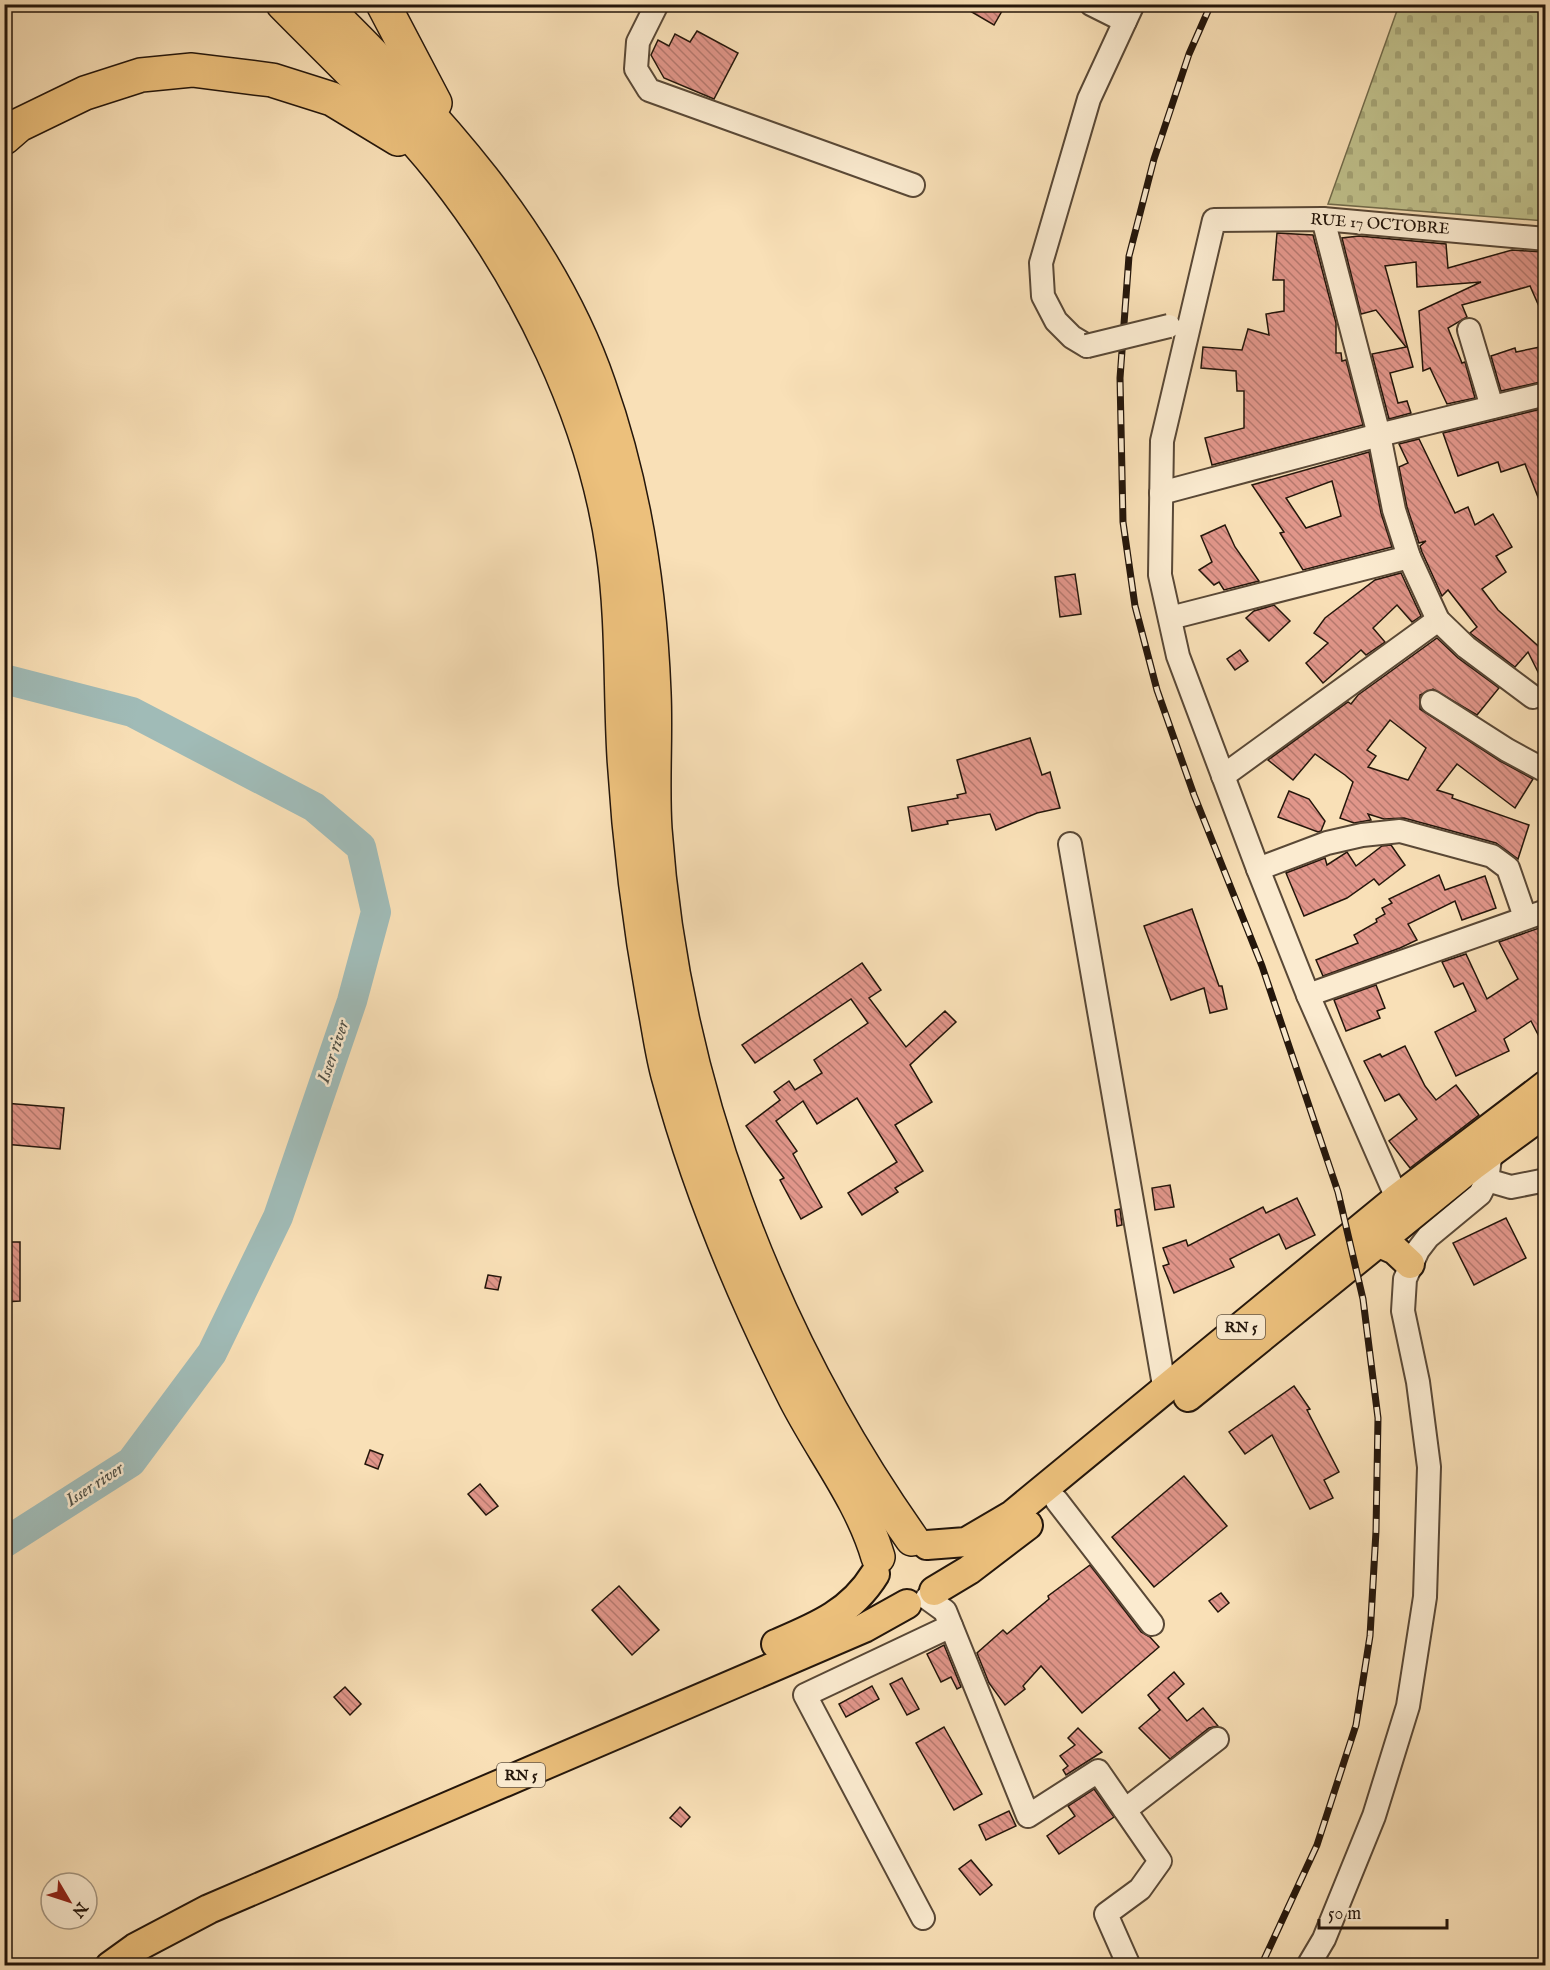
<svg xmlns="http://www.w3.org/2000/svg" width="1550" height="1970" font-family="'IM FELL English',serif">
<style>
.cemetery{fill:url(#cemetery-stones);stroke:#726c4c;stroke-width:1.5}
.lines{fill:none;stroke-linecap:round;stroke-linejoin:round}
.river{stroke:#a0bbb7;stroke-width:30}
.building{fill:url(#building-back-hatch);stroke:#24160b;stroke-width:1.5;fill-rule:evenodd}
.minor-casing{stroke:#594836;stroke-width:26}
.major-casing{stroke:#24160b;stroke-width:32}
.highway-casing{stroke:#24160b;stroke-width:36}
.minor{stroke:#fbebd0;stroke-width:22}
.major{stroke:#ecc07c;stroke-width:28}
.highway{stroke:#ecc07c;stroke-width:33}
.rail-casing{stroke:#24160b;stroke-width:7}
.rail{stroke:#fbebd0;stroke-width:4.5;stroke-dasharray:14;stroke-linecap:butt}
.minor-bridge-casing{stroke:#594836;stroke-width:26;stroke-linecap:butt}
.minor-bridge{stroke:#fbebd0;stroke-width:22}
.labels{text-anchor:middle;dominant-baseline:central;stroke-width:5;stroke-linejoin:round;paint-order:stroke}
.shield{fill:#fbebd0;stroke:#645646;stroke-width:1.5}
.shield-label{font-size:15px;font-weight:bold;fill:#24160b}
.street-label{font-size:16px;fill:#24160b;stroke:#fbebd0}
.water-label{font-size:18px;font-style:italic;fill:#4f5047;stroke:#fbebd0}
</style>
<defs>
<pattern id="cemetery-stones" width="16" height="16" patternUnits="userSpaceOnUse" patternTransform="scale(1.5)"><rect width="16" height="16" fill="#c0c18c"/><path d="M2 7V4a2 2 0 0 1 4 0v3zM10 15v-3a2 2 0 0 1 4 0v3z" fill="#a5a577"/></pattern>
<pattern id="building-back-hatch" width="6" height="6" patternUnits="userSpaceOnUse" patternTransform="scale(1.5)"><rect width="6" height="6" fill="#e1968a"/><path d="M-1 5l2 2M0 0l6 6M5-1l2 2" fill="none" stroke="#b6796f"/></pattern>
</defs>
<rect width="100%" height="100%" fill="#f9e0b7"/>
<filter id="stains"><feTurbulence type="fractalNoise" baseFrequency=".00333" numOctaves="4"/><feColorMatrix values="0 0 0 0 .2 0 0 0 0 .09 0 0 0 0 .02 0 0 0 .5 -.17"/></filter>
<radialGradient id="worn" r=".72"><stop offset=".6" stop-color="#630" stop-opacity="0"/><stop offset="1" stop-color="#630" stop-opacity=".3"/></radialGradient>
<path class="cemetery" d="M1399 5H1545V221L1328 204Z"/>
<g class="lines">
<path class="river" d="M4 679 132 712 314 807 361 847 376 912 352 1001 278 1217 212 1353 131 1462 4 1543"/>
</g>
<g class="building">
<path d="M958 4H1006L994 25Z"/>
<path d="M697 31 738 53 714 99 664 78 651 55 658 40 669 46 675 34 690 42Z"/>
<path d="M1277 233 1313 235 1336 323V353H1341L1342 361 1346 360 1363 425 1212 465 1205 438 1244 428V391H1237L1236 371 1201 368 1203 347 1242 350 1248 329 1269 335 1266 314 1284 311V280H1273Z"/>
<path d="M1359 236 1446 244 1448 268 1512 250 1543 252 1545 320 1530 286 1462 305 1467 317 1448 328 1462 363 1465 362 1475 398 1447 404 1430 368 1423 371 1419 311 1481 282 1417 287 1416 262 1385 266 1413 367 1390 373 1398 403 1407 401 1411 413 1389 419 1372 354 1406 347 1376 310 1361 314 1342 238Z"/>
<path d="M1545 346V381L1501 391 1491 356 1515 348 1516 352Z"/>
<path d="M1545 408V515L1525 464 1501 472 1498 462 1458 476 1443 433Z"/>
<path d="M1419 439 1455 513 1468 507 1475 525 1493 514 1512 547 1496 556 1506 572 1482 589 1498 610 1545 652V686L1528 652 1515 667 1470 633 1477 627 1448 590 1442 596 1422 552 1420 546 1426 541 1419 543 1407 507 1399 467 1408 463 1399 444Z"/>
<path d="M1369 452 1381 513 1392 547 1303 570 1280 533 1284 532 1252 485ZM1332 481 1341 516 1306 528 1286 498Z"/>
<path d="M1225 525 1235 547 1259 581 1224 590 1219 582 1214 585 1199 570 1212 562 1201 536Z"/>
<path d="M1401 573 1421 616 1412 622 1397 605 1373 628 1385 642 1366 655 1361 650 1323 683 1306 663 1328 643 1314 633 1325 618 1375 580Z"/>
<path d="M1075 574 1081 614 1060 617 1055 577Z"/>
<path d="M1274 605 1290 621 1269 641 1246 618 1254 611Z"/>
<path d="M1437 638 1458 658 1499 688 1477 715 1433 689 1420 695V709L1500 761 1533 779 1515 808 1457 764 1437 790 1453 795 1452 798 1529 825 1518 859 1496 843 1404 818 1384 819 1368 814 1371 820 1354 823 1340 818 1353 782 1345 775 1315 754 1293 780 1268 760 1348 702 1351 704 1358 695ZM1390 720 1426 748 1408 780 1368 767 1376 756 1367 750Z"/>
<path d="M1240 650 1248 661 1235 670 1227 659Z"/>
<path d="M1030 738 1042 775 1050 772 1060 808 1037 813 996 830 990 814 947 821 948 824 912 831 908 807 958 798 957 795 966 793 957 760Z"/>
<path d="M1289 791 1309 799 1325 821 1321 831 1318 832 1278 817Z"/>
<path d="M1391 845 1405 865 1379 885 1374 879 1347 898 1304 916 1286 873 1325 858 1327 865 1347 852 1356 866 1382 846Z"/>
<path d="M1439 875 1445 890 1485 876 1496 908 1462 920 1455 901 1408 924 1417 940 1400 948 1323 976 1316 960 1358 943 1354 935 1377 922 1376 919 1385 914 1382 908 1392 903 1389 899Z"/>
<path d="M1192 909 1219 986H1222L1227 1009 1210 1013 1204 988 1171 1000 1144 926Z"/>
<path d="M1545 926V1048L1531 1021 1504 1039 1509 1051 1456 1076 1435 1032 1476 1011 1463 983 1454 987 1442 962 1466 954 1487 999 1518 979 1499 942Z"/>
<path d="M862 963 881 990 869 998 906 1047 945 1011 956 1022 910 1065 932 1102 895 1125 923 1171 895 1188 898 1192 862 1215 848 1193 897 1162 857 1098 817 1124 803 1101 776 1121 797 1151 793 1154 822 1207 801 1219 780 1180 784 1178 746 1126 780 1100 774 1092 789 1081 795 1090 822 1073 814 1060 868 1023 851 999 755 1063 742 1045Z"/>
<path d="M1376 985 1385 1008 1377 1011 1380 1018 1346 1031 1334 1000Z"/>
<path d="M1405 1046 1425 1086 1436 1100 1456 1085 1479 1115 1410 1168 1389 1141 1417 1119 1399 1094 1385 1101 1364 1061 1380 1054 1382 1057Z"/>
<path d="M4 1103 64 1108 60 1149 4 1144Z"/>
<path d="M1170 1185 1174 1207 1155 1210 1152 1188Z"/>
<path d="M1297 1198 1315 1235 1286 1249 1279 1234 1230 1259 1234 1267 1174 1293 1163 1266 1169 1264 1163 1248 1186 1240 1188 1246 1263 1207 1266 1213Z"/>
<path d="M1120 1209 1122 1225 1117 1226 1115 1210Z"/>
<path d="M1506 1218 1526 1258 1474 1285 1453 1243Z"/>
<path d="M4 1242H20V1301L4 1302Z"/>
<path d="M488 1275 501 1277 498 1290 485 1288Z"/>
<path d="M1294 1386 1310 1409 1307 1410 1339 1472 1324 1480 1333 1498 1310 1509 1272 1435 1245 1454 1229 1432Z"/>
<path d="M370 1450 383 1455 378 1469 365 1464Z"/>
<path d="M1184 1476 1227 1526 1154 1587 1112 1537Z"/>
<path d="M480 1484 498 1506 486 1515 468 1494Z"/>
<path d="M1090 1565 1141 1632 1150 1637 1159 1647 1082 1713 1041 1666 1023 1686 1025 1689 1005 1705 989 1683 977 1653 1003 1630 1007 1634 1049 1599 1048 1596Z"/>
<path d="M619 1586 659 1630 632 1655 592 1610Z"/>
<path d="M1221 1593 1229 1603 1218 1612 1209 1601Z"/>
<path d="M944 1645 961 1687 957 1689 951 1677 941 1682 927 1654Z"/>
<path d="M1174 1672 1184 1684 1168 1698 1187 1721 1203 1708 1218 1726 1209 1728 1170 1759 1139 1728 1160 1710 1148 1695Z"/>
<path d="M902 1678 919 1709 907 1715 890 1684Z"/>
<path d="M872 1686 879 1699 846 1717 839 1704Z"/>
<path d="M345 1687 361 1704 350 1715 334 1697Z"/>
<path d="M944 1727 982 1794 954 1810 916 1743Z"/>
<path d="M1078 1728 1102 1752 1066 1775 1063 1770 1068 1766 1060 1756 1075 1745 1068 1738Z"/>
<path d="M1094 1789 1114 1817 1059 1854 1047 1836 1075 1816 1068 1806Z"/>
<path d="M680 1807 690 1817 681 1827 670 1818Z"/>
<path d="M1009 1811 1016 1826 986 1840 979 1825Z"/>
<path d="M971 1860 992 1885 980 1895 959 1869Z"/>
</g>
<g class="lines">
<g class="minor-casing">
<g id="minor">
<path d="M657 4 638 42 636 69 649 90 913 185"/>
<path d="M1091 4 1125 21"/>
<path d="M1323 219 1379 435 1394 510 1409 557 1438 620 1466 647 1533 697"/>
<path d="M1469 330 1492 407"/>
<path d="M1087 346 1072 337 1056 321 1043 296 1041 263 1089 99 1133 4"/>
<path d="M1161 493 1379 435 1546 394"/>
<path d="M1170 618 1409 557"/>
<path d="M1432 702 1507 750 1546 771"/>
<path d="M1223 776 1438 620"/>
<path d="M1070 844 1165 1391"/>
<path d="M1258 869 1327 843 1362 835 1400 831 1492 856 1508 868 1525 917"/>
<path d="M1308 995 1546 911"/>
<path d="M1487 1180 1511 1187 1546 1180"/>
<path d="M1404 1214 1308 995 1258 869 1178 656 1160 575 1162 441 1214 220 1323 219 1546 239"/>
<path d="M1057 1501 1152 1624"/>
<path d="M927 1598 945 1611 1028 1816 1098 1771 1160 1861 1140 1889 1106 1914 1129 1966"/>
<path d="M1125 1810 1217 1739"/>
<path d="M923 1918 805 1695 951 1626"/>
<path d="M1308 1966 1324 1939 1374 1816 1408 1706 1425 1597 1429 1467 1418 1382 1403 1311 1405 1279 1418 1250 1428 1237 1480 1194 1487 1180 1491 1151"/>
</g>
</g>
<g class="major-casing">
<g id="major">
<path d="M1377 1242 1395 1250 1410 1264"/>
<path d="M1188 1397 1474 1165 1546 1112"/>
<path d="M927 1545 966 1542 1012 1515 1395 1200 1546 1085"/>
<path d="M934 1591 969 1570 1028 1525"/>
<path d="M776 1644C816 1627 851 1613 875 1574"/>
<path d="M110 1966 135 1948 209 1909 864 1628 907 1604"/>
</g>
</g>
<g class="highway-casing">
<g id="highway">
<path d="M283 4C337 59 394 112 442 172 526 278 594 417 613 551 623 619 620 689 624 757 629 840 639 922 654 1004 659 1029 662 1055 669 1079 699 1190 743 1295 795 1398 822 1451 861 1499 878 1557"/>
<path d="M322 4C434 114 547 234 599 385 634 484 650 588 654 693 656 738 652 784 655 829 673 1082 766 1332 912 1539"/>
<path d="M383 4 435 103"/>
<path d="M4 138 19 125 85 93 141 75 192 70 272 80 332 99 398 139"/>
</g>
</g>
<use href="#minor" class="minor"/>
<use href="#major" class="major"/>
<use href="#highway" class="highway"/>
<g class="rail-casing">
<path id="rail" d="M1211 4 1189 54 1154 159 1129 256 1120 378 1123 522 1135 606 1157 690 1194 795 1262 966 1338 1192 1363 1299 1378 1418 1376 1531 1370 1636 1356 1725 1317 1845 1261 1966"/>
</g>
<use href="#rail" class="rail"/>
<g class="minor-bridge-casing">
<path id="minor-bridge" d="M1087 346 1169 326"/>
</g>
<use href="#minor-bridge" class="minor-bridge"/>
</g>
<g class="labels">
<g class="shield">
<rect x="1217" y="1315" width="48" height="24" rx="4.5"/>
<rect x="497" y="1763" width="48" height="24" rx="4.5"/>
</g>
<g class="shield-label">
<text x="1241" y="1327">RN 5</text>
<text x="521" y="1775">RN 5</text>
</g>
<g class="street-label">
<text transform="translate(1380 225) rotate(4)">RUE 17 OCTOBRE</text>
</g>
<g class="water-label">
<text transform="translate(334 1052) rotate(-71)">Isser river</text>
<text transform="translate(95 1485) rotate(-33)">Isser river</text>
</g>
</g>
<rect width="1550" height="1970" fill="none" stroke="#f9e0b7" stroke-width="24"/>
<rect x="6" y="6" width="1538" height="1958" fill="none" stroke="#24160b" stroke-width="3"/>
<rect x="12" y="12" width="1526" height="1946" fill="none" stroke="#24160b" stroke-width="1.5"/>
<g transform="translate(69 1901) rotate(129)"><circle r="28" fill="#fbebd0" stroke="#a59681" stroke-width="1.5"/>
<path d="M0-4.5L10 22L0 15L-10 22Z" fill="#8f2418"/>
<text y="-9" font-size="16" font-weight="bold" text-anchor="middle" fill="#24160b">N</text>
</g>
<path d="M1319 1919v9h128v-9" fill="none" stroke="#24160b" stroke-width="3"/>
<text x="1328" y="1919" font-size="18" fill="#24160b" stroke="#fbebd0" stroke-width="4.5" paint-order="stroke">50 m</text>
<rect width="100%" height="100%" filter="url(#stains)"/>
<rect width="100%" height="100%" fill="url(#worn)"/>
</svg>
